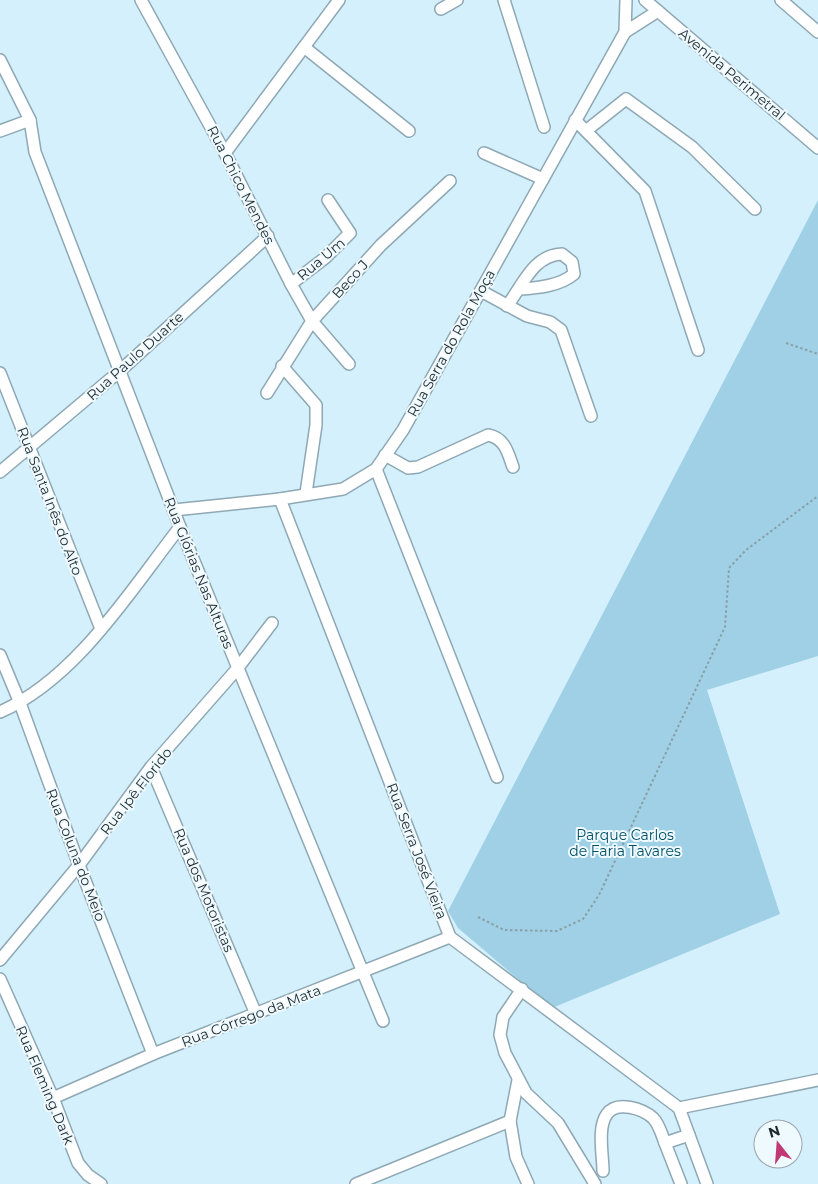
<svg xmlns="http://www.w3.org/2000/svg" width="818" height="1184" font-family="Montserrat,sans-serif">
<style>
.green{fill:#a0d0e5}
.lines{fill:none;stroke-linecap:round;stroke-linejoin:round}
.minor-casing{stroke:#8ea8b4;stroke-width:14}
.path{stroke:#899ea7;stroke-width:2;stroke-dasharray:2.5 2.5;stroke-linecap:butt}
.minor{stroke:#fff;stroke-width:11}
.labels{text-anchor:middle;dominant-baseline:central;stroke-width:4;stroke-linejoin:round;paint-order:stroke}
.street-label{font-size:14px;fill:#1e282d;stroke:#effaff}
.park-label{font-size:14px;fill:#004e65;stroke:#effaff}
</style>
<rect width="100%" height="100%" fill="#d4f0fc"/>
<path class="green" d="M818 200V656L707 690 780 914 552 1008 458 928 448 911Z"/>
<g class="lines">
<g class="minor-casing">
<g id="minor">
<path d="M141 0 225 153 291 284 312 321 349 364"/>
<path d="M504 0 544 127"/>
<path d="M645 0 818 148"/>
<path d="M781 0 818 32"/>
<path d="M441 9 457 0"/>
<path d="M625 32 658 11"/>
<path d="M304 47 409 131"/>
<path d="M0 60 30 120 35 152 180 527 383 1021"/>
<path d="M575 120 645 191 698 350"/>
<path d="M587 130 626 99 692 147 755 209"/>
<path d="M0 131 30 120"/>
<path d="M225 153 339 0"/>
<path d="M484 153 543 179"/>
<path d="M291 284 325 258 350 233 328 200"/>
<path d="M481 291 527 316 550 322 561 330 591 416"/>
<path d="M507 306C523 285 533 255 562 254L572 262 574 274C560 286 537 288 520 289"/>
<path d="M282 366 316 405V425L306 493"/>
<path d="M0 373 101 629"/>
<path d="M267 393 312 321 381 245 450 181"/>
<path d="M385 455 408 468 418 467 488 435C505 438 508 453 513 467"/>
<path d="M376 469 497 777"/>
<path d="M0 472 121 370 268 236"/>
<path d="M280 499 450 937 679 1108"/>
<path d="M174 510 280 499 343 489 376 469 403 430 625 32 626 0"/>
<path d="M0 655 20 703 79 865 153 1054"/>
<path d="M0 712C76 679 130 591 180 527"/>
<path d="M151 767 256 1014"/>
<path d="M0 960 79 865 151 767 237 669 272 623"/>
<path d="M0 979 53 1098 78 1163 88 1175 101 1184"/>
<path d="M522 989 503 1017 500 1035 505 1053 526 1093 558 1123 595 1184"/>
<path d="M518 1080 510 1121 516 1157 528 1184"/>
<path d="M53 1098 153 1054 450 937"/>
<path d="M679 1108 818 1080"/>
<path d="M679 1108 707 1184"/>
<path d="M603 1171C603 1156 597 1127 607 1114 617 1100 643 1109 653 1118 659 1124 662 1135 665 1143"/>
<path d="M356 1184 510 1121"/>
<path d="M681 1184 665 1143 689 1135"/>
</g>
</g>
<g class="path">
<path d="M786 343 818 354"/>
<path d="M478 917 504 930 557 931 583 919 599 895 725 627 729 568 746 550 818 496"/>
</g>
<use href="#minor" class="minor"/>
</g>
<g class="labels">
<g class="street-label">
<text transform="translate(732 74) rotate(40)">Avenida Perimetral</text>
<text transform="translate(241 185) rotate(63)">Rua Chico Mendes</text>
<text transform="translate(321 259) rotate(-40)">Rua Um</text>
<text transform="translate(350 279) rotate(-48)">Beco J</text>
<text transform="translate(451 343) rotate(-61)">Rua Serra do Rola Moça</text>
<text transform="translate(135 356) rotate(-42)">Rua Paulo Duarte</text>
<text transform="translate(50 501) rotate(69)">Rua Santa Inês do Alto</text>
<text transform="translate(199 573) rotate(68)">Rua Glórias Nas Alturas</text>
<text transform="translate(136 791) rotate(-52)">Rua Ipê Florido</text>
<text transform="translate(417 851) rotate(69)">Rua Serra José Vieira</text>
<text transform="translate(76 855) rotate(69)">Rua Coluna do Meio</text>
<text transform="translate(204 890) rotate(67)">Rua dos Motoristas</text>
<text transform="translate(251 1016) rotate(-21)">Rua Córrego da Mata</text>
<text transform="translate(45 1085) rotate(67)">Rua Fleming Dark</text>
</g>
<g class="park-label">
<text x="625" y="835">Parque Carlos<tspan x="625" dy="16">de Faria Tavares</tspan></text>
</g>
</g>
<g transform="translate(778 1144) rotate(343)"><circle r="24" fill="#effaff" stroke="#9ba6ab"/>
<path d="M0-4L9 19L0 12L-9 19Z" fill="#c03875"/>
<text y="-8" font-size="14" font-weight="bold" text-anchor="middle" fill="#1e282d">N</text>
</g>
</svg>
